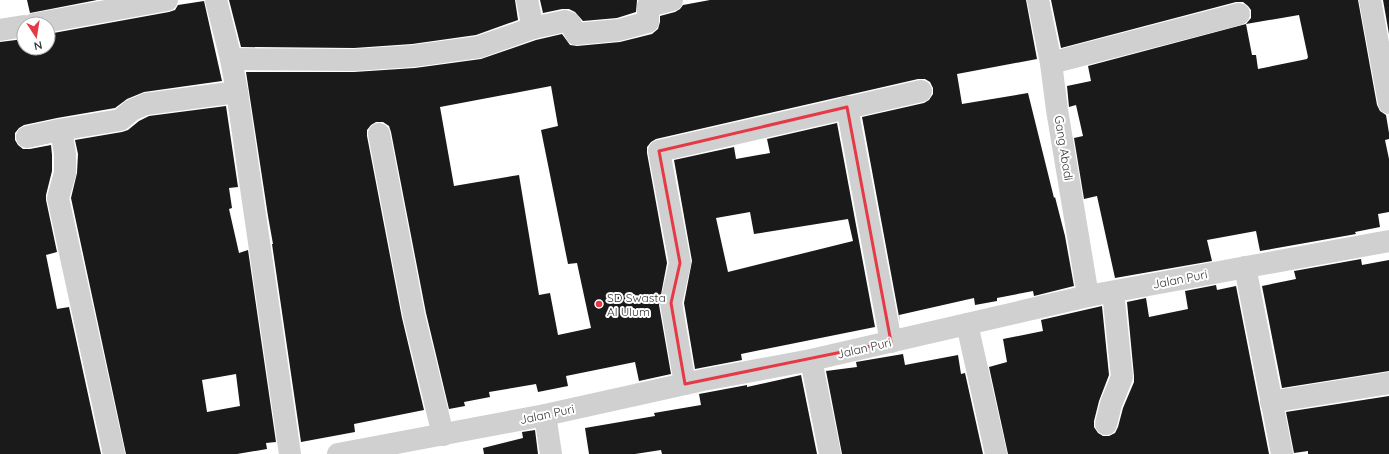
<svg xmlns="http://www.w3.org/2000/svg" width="1389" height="454" font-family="Quicksand,sans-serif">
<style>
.building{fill:#1a1a1a;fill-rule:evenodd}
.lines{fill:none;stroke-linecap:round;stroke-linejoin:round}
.minor{stroke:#d0d0d0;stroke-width:22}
.marked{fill:none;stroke:#e63946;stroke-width:3;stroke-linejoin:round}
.poi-dot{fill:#e63946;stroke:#fff;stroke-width:1.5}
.labels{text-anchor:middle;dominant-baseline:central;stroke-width:4;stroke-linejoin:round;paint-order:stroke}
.street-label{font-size:12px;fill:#333;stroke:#fff}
.poi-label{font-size:12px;fill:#333;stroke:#fff;text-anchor:start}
</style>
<rect width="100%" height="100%" fill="#fff"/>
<g class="building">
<path d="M27 0H97L30 13Z"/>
<path d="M229 0H515L518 20 476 35 412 44 354 48 241 47Z"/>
<path d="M540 0H637L636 12 617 18 583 21 575 12 569 9H562L543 13Z"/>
<path d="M710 0H1026L1037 59 957 74 962 104 1028 93 1054 198 1055 197 1065 236 1074 286 1034 296 1033 291 997 298V301L975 305 974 298 899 315 900 322 862 117 924 103 929 100 933 94V88L930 82 925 79H918L656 139 651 142 647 147V153L667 263 659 305 671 374 639 381 635 362 566 376 568 386 538 392 536 384 489 392 490 397 464 402 465 406 449 409 426 313 391 132 389 126 383 122H376L371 125 367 130V136L402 318 424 410 354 424 355 432 301 442 272 244H273L268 216 246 72H354L415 68 481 59 536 40 562 34 570 45 577 46 620 42 652 34 658 29 660 22V16L675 12 680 9 683 5ZM551 86 558 126 541 130 568 264 577 263 591 328 558 335 550 293 539 295 519 175 454 186 440 107Z"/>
<path d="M1051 0H1358L1377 105 1380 111 1386 115 1389 133V139L1385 140 1389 159V212L1378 214 1380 227 1355 232 1356 234 1260 251 1256 231 1207 240 1212 261 1115 278 1097 196 1084 199 1074 138 1083 136 1076 105 1069 107 1067 86 1091 81 1088 66 1246 24 1252 55H1256L1258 69 1307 59 1308 57 1299 15 1246 24 1251 18V10L1248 6 1243 2H1236L1061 48Z"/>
<path d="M1383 0H1389V34Z"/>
<path d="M204 1 222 81 144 92 127 99 115 108 57 118 24 125 19 128 15 133V140L18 145 23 149H30L51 145 52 155V171L46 195V200L57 252 46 255 57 309 69 307 101 454H0V42L24 39V48H48V34L169 12 175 10 178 5Z"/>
<path d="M226 106 238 187 229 188 232 208 229 209 239 253 248 250 276 442 266 443 267 449 237 454H126L71 198 77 173 78 154 75 140 122 132 128 130 139 121 149 116ZM236 374 240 406 207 412 202 380Z"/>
<path d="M837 123 875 327 741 354 742 360 695 369 684 303 692 261 674 160 734 147 736 159 770 153 767 139ZM750 212 754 234 848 219 853 241 728 272 716 218Z"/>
<path d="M1361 259 1362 265 1389 260V371L1282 388 1262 286 1296 279 1294 271Z"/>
<path d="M1216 285 1217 290 1236 286 1269 454H1008L989 367 1007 362 1003 339 1043 331 1041 320 1102 306 1109 375 1099 401 1094 421V427L1098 433 1103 436H1109L1115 433 1118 427 1123 408 1134 382V376L1127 302 1146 298 1149 317 1188 309 1185 291Z"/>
<path d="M903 354 905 365 958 355 961 374 965 373 983 454H842L826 371 857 367 856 362Z"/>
<path d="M801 375 817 454H662L661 450 635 454H589L585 428 655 416 654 413 701 405 699 394 747 385V387Z"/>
<path d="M1389 396V454H1308V451L1294 453 1286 412Z"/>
<path d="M535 430 538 454H484L483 448 523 438 522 432Z"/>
</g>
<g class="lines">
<g class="minor">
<path d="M216 0 231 59 237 92 290 454"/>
<path d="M527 0 533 28"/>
<path d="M1038 0 1051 63 1057 110 1088 296"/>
<path d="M1370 0 1389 103"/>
<path d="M34 24 167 0"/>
<path d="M0 30 24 26"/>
<path d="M231 59 354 60 413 56 479 47 533 28 565 21 570 23 576 34 619 30 648 22V6L672 0"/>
<path d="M1051 63 1239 14"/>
<path d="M847 107 891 342"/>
<path d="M61 130 65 154V173L58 198 114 454"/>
<path d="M379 134 414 316 443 435"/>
<path d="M27 137 59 130 120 120 132 110 146 104 237 92"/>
<path d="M1245 267 1282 454"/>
<path d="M967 324 996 454"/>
<path d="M811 360 830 454"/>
<path d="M685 384 671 303 680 263 659 151 921 91"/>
<path d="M1271 402 1389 383"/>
<path d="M545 415 551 454"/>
<path d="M1106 424 1111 404 1122 377 1113 292"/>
<path d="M338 454 545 415 703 380 811 360 1088 296 1389 241"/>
</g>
</g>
<path class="marked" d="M847 107 891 342 685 384 671 303 680 263 659 151Z"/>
<circle class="poi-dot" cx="599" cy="304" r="4"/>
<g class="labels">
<g class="street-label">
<text transform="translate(1064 148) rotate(81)">Gang Abadi</text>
<text transform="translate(1180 279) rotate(-11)">Jalan Puri</text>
<text transform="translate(864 348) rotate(-13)">Jalan Puri</text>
<text transform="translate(547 414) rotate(-12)">Jalan Puri</text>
</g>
<g class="poi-label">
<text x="607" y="297">SD Swasta<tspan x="607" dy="14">Al Ulum</tspan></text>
</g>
</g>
<g transform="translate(36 36) rotate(168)"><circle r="19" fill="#ffffff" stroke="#adadad"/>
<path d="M0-3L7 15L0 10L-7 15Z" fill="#e63946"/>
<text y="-6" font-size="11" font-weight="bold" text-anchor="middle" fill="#333333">N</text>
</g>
</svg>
